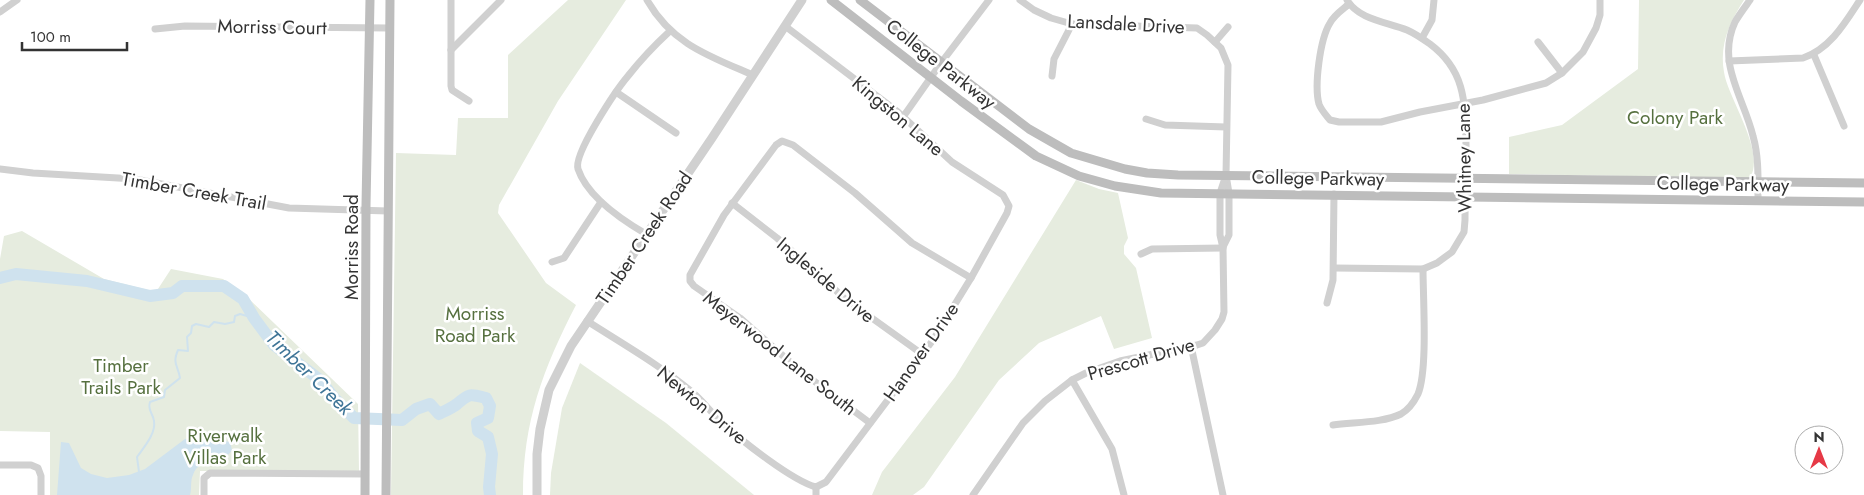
<svg xmlns="http://www.w3.org/2000/svg" width="1864" height="495" font-family="Jost,sans-serif">
<style>
.green{fill:#e6ecdf}
.water{fill:#cfe2ee}
.lines{fill:none;stroke-linecap:round;stroke-linejoin:round}
.stream{stroke:#cfe2ee;stroke-width:2}
.river{stroke:#cfe2ee;stroke-width:12}
.minor{stroke:#d0d0d0;stroke-width:7}
.tertiary{stroke:#d0d0d0;stroke-width:9}
.secondary{stroke:#bdbdbd;stroke-width:9}
.labels{text-anchor:middle;dominant-baseline:central;stroke-width:5;stroke-linejoin:round;paint-order:stroke}
.street-label{font-size:19px;fill:#333;stroke:#fff}
.park-label{font-size:19px;fill:#56703f;stroke:#fff}
.water-label{font-size:20px;font-style:italic;fill:#3f7597;stroke:#fff}
</style>
<rect width="100%" height="100%" fill="#fff"/>
<g class="green">
<path d="M568 0H626L558 101 499 205 498 213 546 283 576 305C543 369 523 421 523 495H391L396 153 456 155 458 118H508V55Z"/>
<path d="M1639 0H1744C1730 22 1719 44 1724 72 1728 99 1766 151 1750 178L1509 174V137L1562 125 1638 69Z"/>
<path d="M1076 180 1099 189 1118 193 1128 238 1124 246V254L1136 268 1152 338 1114 349 1101 316 1039 343 999 380 924 487 913 495H872L882 472 955 377Z"/>
<path d="M22 231 104 279 156 292 171 269 223 279 247 297 358 404 359 471H200L199 495H50V432L0 431V259L4 236Z"/>
<path d="M580 363 666 423 754 495H550L551 473 562 408Z"/>
</g>
<path class="water" d="M205 437 230 442 232 450C224 465 199 456 193 475 190 481 192 489 190 495H57L61 442 69 443 81 468 91 474 107 478 129 475 145 469 185 439Z"/>
<g class="lines">
<path class="stream" d="M139 472 137 457C144 447 156 434 154 421 153 413 147 410 150 402L164 397 165 390 180 378C178 365 172 364 178 350L188 351 187 337 191 333 192 326 196 324 209 327 214 322 225 324 234 322 235 316 240 314 254 318"/>
<path class="river" d="M0 278 16 274 87 281 150 296 173 293 182 286H224L243 299 254 318 274 345 320 380 334 398 354 418 402 420 416 409 430 404 439 414C445 411 452 408 457 404 470 393 470 394 486 398L490 406 488 418 477 423 478 431 488 437 492 454 489 487 490 495"/>
<g class="minor">
<path d="M451 0V86L452 90 469 101"/>
<path d="M647 0C672 44 709 56 753 75"/>
<path d="M1020 0 1034 10 1051 18 1072 24 1197 28 1207 35 1221 48 1228 65 1226 175 1229 193V235L1223 247"/>
<path d="M1750 0C1745 7 1739 15 1735 22 1716 63 1744 98 1753 136 1759 157 1758 179 1758 201"/>
<path d="M1349 4C1342 10 1334 15 1330 23 1320 39 1314 86 1319 104 1321 110 1326 115 1330 120L1339 122H1381L1420 112 1483 100 1546 83 1562 73 1583 52 1596 28 1600 15V0"/>
<path d="M0 12 17 0"/>
<path d="M785 26 898 112 952 162 1003 195 1009 206 1007 213 971 278 933 340 826 482 816 487"/>
<path d="M155 29 185 26 389 28"/>
<path d="M1422 38 1432 20 1434 0"/>
<path d="M1215 42 1228 27"/>
<path d="M1538 42 1562 73"/>
<path d="M451 50 501 0"/>
<path d="M1814 55 1844 126"/>
<path d="M1729 61 1803 58C1830 49 1845 23 1860 0"/>
<path d="M1052 76 1054 59 1072 24"/>
<path d="M616 92 676 133"/>
<path d="M903 117 941 63 989 0"/>
<path d="M1146 119 1165 125 1226 127"/>
<path d="M0 169 33 173 135 179 289 208 388 211"/>
<path d="M732 203 777 238 826 281 844 298 922 354"/>
<path d="M646 234C622 220 587 196 578 169 573 154 617 89 628 76 639 62 657 43 670 31"/>
<path d="M1141 254 1152 249 1223 248"/>
<path d="M552 262 564 258 601 202"/>
<path d="M1334 268 1423 269 1437 263 1452 252 1464 232 1465 220C1465 195 1466 169 1466 144 1465 103 1466 71 1430 44 1423 39 1416 34 1407 30 1387 22 1359 20 1347 0"/>
<path d="M1327 303 1333 280 1334 194"/>
<path d="M587 321C623 344 660 365 692 392 703 401 711 413 722 422 740 440 793 481 816 487"/>
<path d="M1191 346 1223 495"/>
<path d="M1072 380 1112 449 1124 495"/>
<path d="M870 423 798 369 740 318 694 286 690 281V275L724 215 776 145 782 141 793 145 855 193 912 243 971 278"/>
<path d="M1333 425C1353 422 1383 423 1401 414 1408 410 1414 402 1418 394 1428 370 1423 298 1423 269"/>
<path d="M0 465H31L38 468 41 476V495"/>
<path d="M816 487V495"/>
<path d="M204 495V478L210 473 365 474"/>
<path d="M973 495 1023 423 1045 401 1072 380 1086 373 1120 361 1197 345 1203 343 1215 330 1222 319 1224 312 1223 248 1220 235V193L1226 175"/>
</g>
<path class="tertiary" d="M537 495V454L540 429 549 390 571 346 712 138 802 0"/>
<g class="secondary">
<path d="M831 0 961 101 1036 156 1079 176 1115 186 1161 193 1864 202"/>
<path d="M860 0 1029 129 1071 153 1125 169 1147 173 1178 175 1864 183"/>
<path d="M365 495 366 205 370 0"/>
<path d="M386 495 390 0"/>
</g>
</g>
<g class="labels">
<g class="street-label">
<text transform="translate(1126 24) rotate(3)">Lansdale Drive</text>
<text transform="translate(272 27) rotate(1)">Morriss Court</text>
<text transform="translate(941 64) rotate(38)">College Parkway</text>
<text transform="translate(898 116) rotate(40)">Kingston Lane</text>
<text transform="translate(1464 158) rotate(-91)">Whitney Lane</text>
<text transform="translate(1318 178) rotate(1)">College Parkway</text>
<text transform="translate(1723 184) rotate(1)">College Parkway</text>
<text transform="translate(194 191) rotate(10)">Timber Creek Trail</text>
<text transform="translate(644 238) rotate(-56)">Timber Creek Road</text>
<text transform="translate(351 247) rotate(-90)">Morriss Road</text>
<text transform="translate(826 280) rotate(40)">Ingleside Drive</text>
<text transform="translate(921 352) rotate(-55)">Hanover Drive</text>
<text transform="translate(780 353) rotate(38)">Meyerwood Lane South</text>
<text transform="translate(1141 359) rotate(-16)">Prescott Drive</text>
<text transform="translate(702 405) rotate(40)">Newton Drive</text>
</g>
<g class="park-label">
<text x="1675" y="117">Colony Park</text>
<text x="475" y="313">Morriss<tspan x="475" dy="22">Road Park</tspan></text>
<text x="121" y="365">Timber<tspan x="121" dy="22">Trails Park</tspan></text>
<text x="225" y="435">Riverwalk<tspan x="225" dy="22">Villas Park</tspan></text>
</g>
<g class="water-label">
<text transform="translate(309 373) rotate(44)">Timber Creek</text>
</g>
</g>
<g transform="translate(1819 450)"><circle r="24" fill="#ffffff" stroke="#adadad"/>
<path d="M0-4L9 19L0 12L-9 19Z" fill="#e63946"/>
<text y="-8" font-size="14" font-weight="bold" text-anchor="middle" fill="#333333">N</text>
</g>
<path d="M22 42v8h105v-8" fill="none" stroke="#333333" stroke-width="2.5"/>
<text x="30" y="42" font-size="15" fill="#333333" stroke="#ffffff" stroke-width="4" paint-order="stroke">100 m</text>
</svg>
